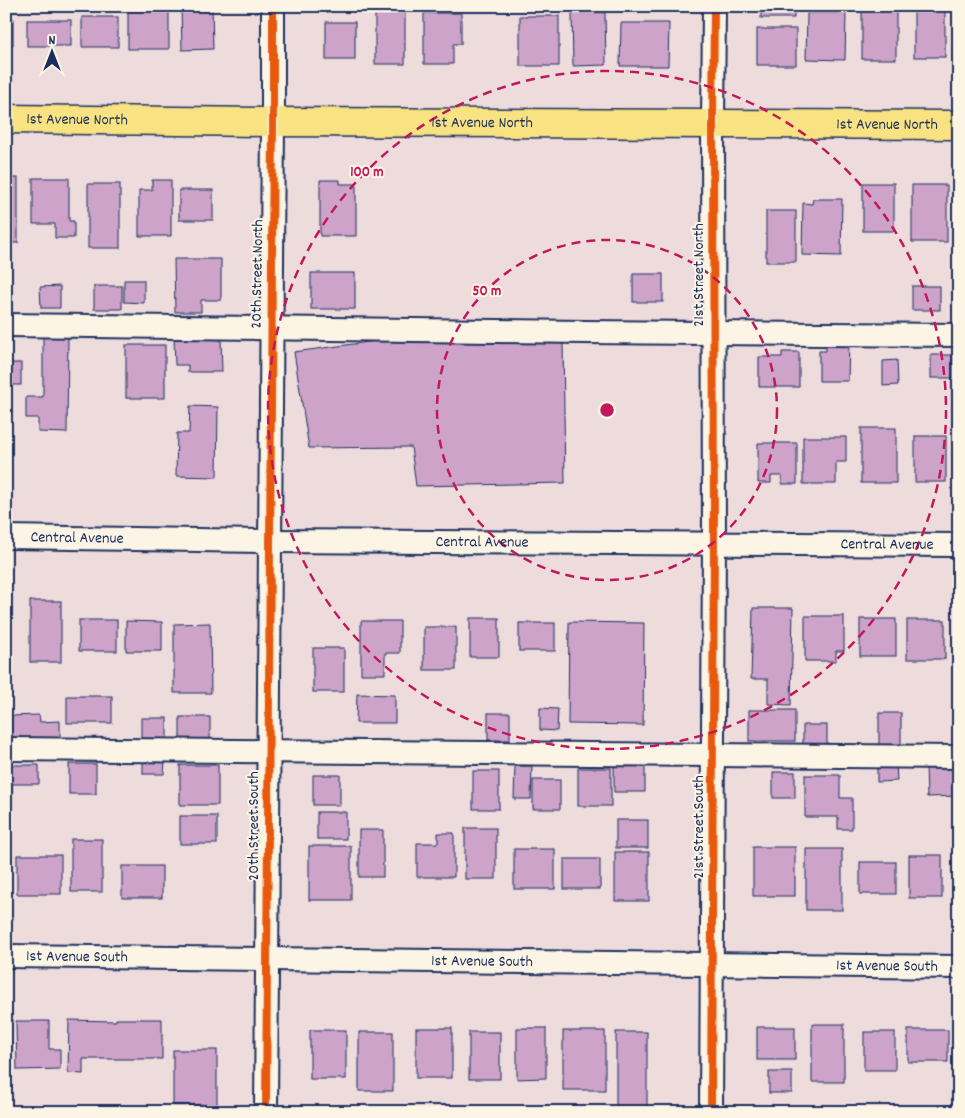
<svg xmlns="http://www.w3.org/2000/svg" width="965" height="1118" font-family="Dekko,sans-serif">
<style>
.building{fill:#cda3c9;stroke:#1b2f5e}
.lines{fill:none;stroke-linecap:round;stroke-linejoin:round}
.minor-casing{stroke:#1b2f5e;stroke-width:26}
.major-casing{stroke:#1b2f5e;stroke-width:31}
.minor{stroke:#fcf5e5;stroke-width:22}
.major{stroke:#f8e281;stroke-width:28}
.cycleway-casing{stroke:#fcf5e5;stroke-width:11}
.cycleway{stroke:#e8590c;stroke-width:8}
.ring{fill:none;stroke:#c2185b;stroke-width:2.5;stroke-dasharray:9 6}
.labels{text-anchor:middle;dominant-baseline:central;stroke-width:4;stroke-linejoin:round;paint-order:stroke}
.street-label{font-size:16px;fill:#1b2f5e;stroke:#fcf5e5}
.centre{fill:#c2185b;stroke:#fcf5e5;stroke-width:2.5}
.ring-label{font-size:15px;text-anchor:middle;font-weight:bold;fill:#c2185b;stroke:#fcf5e5;stroke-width:4;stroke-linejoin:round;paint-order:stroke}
</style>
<rect width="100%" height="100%" fill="#eedcdd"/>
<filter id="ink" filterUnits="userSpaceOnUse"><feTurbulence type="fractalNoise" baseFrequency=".02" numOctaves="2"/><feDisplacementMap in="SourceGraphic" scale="10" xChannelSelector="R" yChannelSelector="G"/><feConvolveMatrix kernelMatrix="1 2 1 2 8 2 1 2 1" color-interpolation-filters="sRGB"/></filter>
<g filter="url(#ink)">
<g class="building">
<path d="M181 6H212L213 49 182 50Z"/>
<rect x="375" y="6" width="30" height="58"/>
<rect x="761" y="6" width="33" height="12"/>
<rect x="862" y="6" width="34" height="53"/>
<rect x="914" y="6" width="31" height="51"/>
<rect x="128" y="10" width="41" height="39"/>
<path d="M605 12 606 65 573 66 572 13Z"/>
<path d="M424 13H461V44H453V64H424Z"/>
<path d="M807 13H846L845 60 806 59Z"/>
<rect x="520" y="16" width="39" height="50"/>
<rect x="82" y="17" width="36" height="30"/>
<rect x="6" y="18" width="7" height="27"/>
<rect x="27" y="20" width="44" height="26"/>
<rect x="326" y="22" width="29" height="38"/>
<path d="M621 23H669L668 66H620Z"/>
<rect x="757" y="29" width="39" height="36"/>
<rect x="6" y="178" width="12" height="65"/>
<path d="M33 178H69V221H74V238H55V224H33Z"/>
<path d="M152 180H171V236H139V190H152Z"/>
<path d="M320 180H340V184H356V236H320Z"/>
<rect x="863" y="183" width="31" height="48"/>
<rect x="88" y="184" width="32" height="64"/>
<rect x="912" y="185" width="35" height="57"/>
<rect x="179" y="190" width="34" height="30"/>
<path d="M813 199H842L841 256 802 255 803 203 812 204Z"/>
<rect x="766" y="211" width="30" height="51"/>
<path d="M174 259H221V300H201V312H175Z"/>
<rect x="311" y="273" width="44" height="36"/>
<rect x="633" y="274" width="30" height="28"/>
<path d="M124 280H144V303L124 302Z"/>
<path d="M60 286V308H41L40 287Z"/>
<rect x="94" y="286" width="28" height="23"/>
<rect x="912" y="286" width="28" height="24"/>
<path d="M43 336 68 337 67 433 38 432V418H26V397H43Z"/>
<path d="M221 338 222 372H188V365H175L174 339Z"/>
<path d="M398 338 563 341 565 483 416 486 411 447 309 448 294 352Z"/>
<path d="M826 340 849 341 848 381H819V351H826Z"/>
<rect x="126" y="345" width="39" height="53"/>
<path d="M782 352H799V387H759V357H782Z"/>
<rect x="931" y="355" width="22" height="23"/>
<path d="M897 360 898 385 883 386V361Z"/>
<rect x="6" y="363" width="15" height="22"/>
<path d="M190 406 218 407 217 477 176 476 177 433H189Z"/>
<rect x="6" y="415" width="4" height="54"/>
<rect x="861" y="428" width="35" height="55"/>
<rect x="915" y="436" width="31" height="46"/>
<path d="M803 437H846V462H836V484H803Z"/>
<path d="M758 443H797V484H782V476H771V483H758Z"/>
<rect x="30" y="601" width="31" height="61"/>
<path d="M753 608H793L791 705 768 704V679H751Z"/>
<path d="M805 616H844V651H836V661H805Z"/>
<rect x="470" y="618" width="29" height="39"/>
<rect x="860" y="619" width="36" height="37"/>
<rect x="79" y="620" width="38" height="31"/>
<rect x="907" y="620" width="38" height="39"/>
<path d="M126 621 162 622V651H126Z"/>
<path d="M361 621H400V653H385V674H361Z"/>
<path d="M569 622 644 623 643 725 568 724Z"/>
<path d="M210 623 211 693H174V624Z"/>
<rect x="519" y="623" width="36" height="28"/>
<rect x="424" y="627" width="32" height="43"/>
<rect x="313" y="648" width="31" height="44"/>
<path d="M357 694 395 695V723H356Z"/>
<rect x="67" y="696" width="45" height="27"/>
<path d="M540 708 558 709 557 731 540 730Z"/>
<rect x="749" y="710" width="46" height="31"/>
<rect x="488" y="713" width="22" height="27"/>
<rect x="879" y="713" width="22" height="34"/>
<path d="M39 715 40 722 60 721V741L11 742 10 716Z"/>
<rect x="180" y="717" width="30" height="22"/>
<rect x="141" y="718" width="26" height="22"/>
<rect x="803" y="725" width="24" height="21"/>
<path d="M143 760H165L164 774H143Z"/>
<path d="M614 763 645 764V792H614Z"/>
<path d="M896 763 897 781 877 782V764Z"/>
<rect x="69" y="764" width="27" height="30"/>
<path d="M6 765H39V784H12V826H6Z"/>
<rect x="180" y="765" width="38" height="40"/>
<path d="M959 765V796L927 797 926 766Z"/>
<path d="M515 766H532L531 799H514Z"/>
<rect x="578" y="768" width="33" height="38"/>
<rect x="473" y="771" width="26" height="38"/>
<rect x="773" y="772" width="22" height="26"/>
<rect x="313" y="775" width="27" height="30"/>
<path d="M805 775H840V798H852V829H838V817H805Z"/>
<rect x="533" y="780" width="27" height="29"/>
<rect x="317" y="812" width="29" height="27"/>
<rect x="180" y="816" width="37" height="28"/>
<rect x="616" y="820" width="32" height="28"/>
<rect x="465" y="828" width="31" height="51"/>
<rect x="359" y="830" width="24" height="47"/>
<path d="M438 833H454V877H417V843H438Z"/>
<rect x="71" y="839" width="31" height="53"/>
<rect x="309" y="846" width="42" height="54"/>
<rect x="753" y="847" width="42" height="49"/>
<rect x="514" y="849" width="41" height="40"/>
<rect x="806" y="849" width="36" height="61"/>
<rect x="615" y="852" width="34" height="49"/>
<rect x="17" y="855" width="44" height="39"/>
<rect x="909" y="855" width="33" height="43"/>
<rect x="564" y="859" width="36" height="30"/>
<rect x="860" y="862" width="36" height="32"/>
<rect x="122" y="866" width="40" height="32"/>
<path d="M116 1019H162V1059H83V1074L68 1073 69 1020 116 1021Z"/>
<path d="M16 1021H49V1049H60V1069L17 1070Z"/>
<rect x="812" y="1024" width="32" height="58"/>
<rect x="757" y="1027" width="38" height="33"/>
<rect x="416" y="1028" width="36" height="50"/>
<path d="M517 1028H546V1078L517 1079Z"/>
<rect x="310" y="1030" width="36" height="49"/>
<rect x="908" y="1030" width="40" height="32"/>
<rect x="563" y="1031" width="42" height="59"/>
<rect x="359" y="1032" width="34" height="59"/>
<rect x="469" y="1032" width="31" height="47"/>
<rect x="616" y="1032" width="31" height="80"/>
<rect x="864" y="1032" width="31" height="38"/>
<rect x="6" y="1043" width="6" height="30"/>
<rect x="173" y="1050" width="44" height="55"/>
<rect x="769" y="1072" width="23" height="21"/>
<rect x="954" y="1090" width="5" height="22"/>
</g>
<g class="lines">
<g class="minor-casing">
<g id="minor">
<path d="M6 325 584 332 959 335"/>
<path id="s1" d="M6 537 269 541 959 545"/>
<path d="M6 749 959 757"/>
<path id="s2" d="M6 956 959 967"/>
<path d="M266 1112 273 122V6"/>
<path d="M711 1112 714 543 713 124 714 6"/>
</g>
</g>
<g class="major-casing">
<g id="major">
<path id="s3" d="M6 119 273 122 959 125"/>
</g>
</g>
<use href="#minor" class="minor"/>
<use href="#major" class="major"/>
<g class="cycleway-casing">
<g id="cycleway">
<path d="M266 1112 273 122V6"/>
<path d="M711 1112 714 543 713 124 714 6"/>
</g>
</g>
<use href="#cycleway" class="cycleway"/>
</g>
</g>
<g class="ring">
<circle cx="607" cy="410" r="170"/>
<circle cx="607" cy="410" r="339"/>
</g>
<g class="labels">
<g class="street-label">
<text stroke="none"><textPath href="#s3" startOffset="71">1st Avenue North</textPath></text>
<text stroke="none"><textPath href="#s3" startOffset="476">1st Avenue North</textPath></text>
<text stroke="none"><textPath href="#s3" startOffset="881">1st Avenue North</textPath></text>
<text transform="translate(258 274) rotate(-89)">20th Street North</text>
<text transform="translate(699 275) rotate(-90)">21st Street North</text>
<text stroke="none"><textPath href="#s1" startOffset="71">Central Avenue</textPath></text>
<text stroke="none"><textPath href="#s1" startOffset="476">Central Avenue</textPath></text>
<text stroke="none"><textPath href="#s1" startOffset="881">Central Avenue</textPath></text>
<text transform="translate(254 826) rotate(-90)">20th Street South</text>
<text transform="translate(699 827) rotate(-90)">21st Street South</text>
<text stroke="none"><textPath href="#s2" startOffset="71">1st Avenue South</textPath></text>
<text stroke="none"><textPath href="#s2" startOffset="476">1st Avenue South</textPath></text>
<text stroke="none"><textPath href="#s2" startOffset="881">1st Avenue South</textPath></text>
</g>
</g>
<circle cx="607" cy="410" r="8" class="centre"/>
<g class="ring-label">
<text x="367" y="176">100 m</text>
<text x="487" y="295">50 m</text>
</g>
<rect width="965" height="1118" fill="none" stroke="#fcf5e5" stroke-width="25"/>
<rect x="12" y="12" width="940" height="1093" fill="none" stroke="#1b2f5e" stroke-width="2" filter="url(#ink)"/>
<g transform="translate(52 52)" stroke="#fcf5e5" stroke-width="4" paint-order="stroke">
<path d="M0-4L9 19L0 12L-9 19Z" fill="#1b2f5e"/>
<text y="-8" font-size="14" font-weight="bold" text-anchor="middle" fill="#1b2f5e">N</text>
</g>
</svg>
